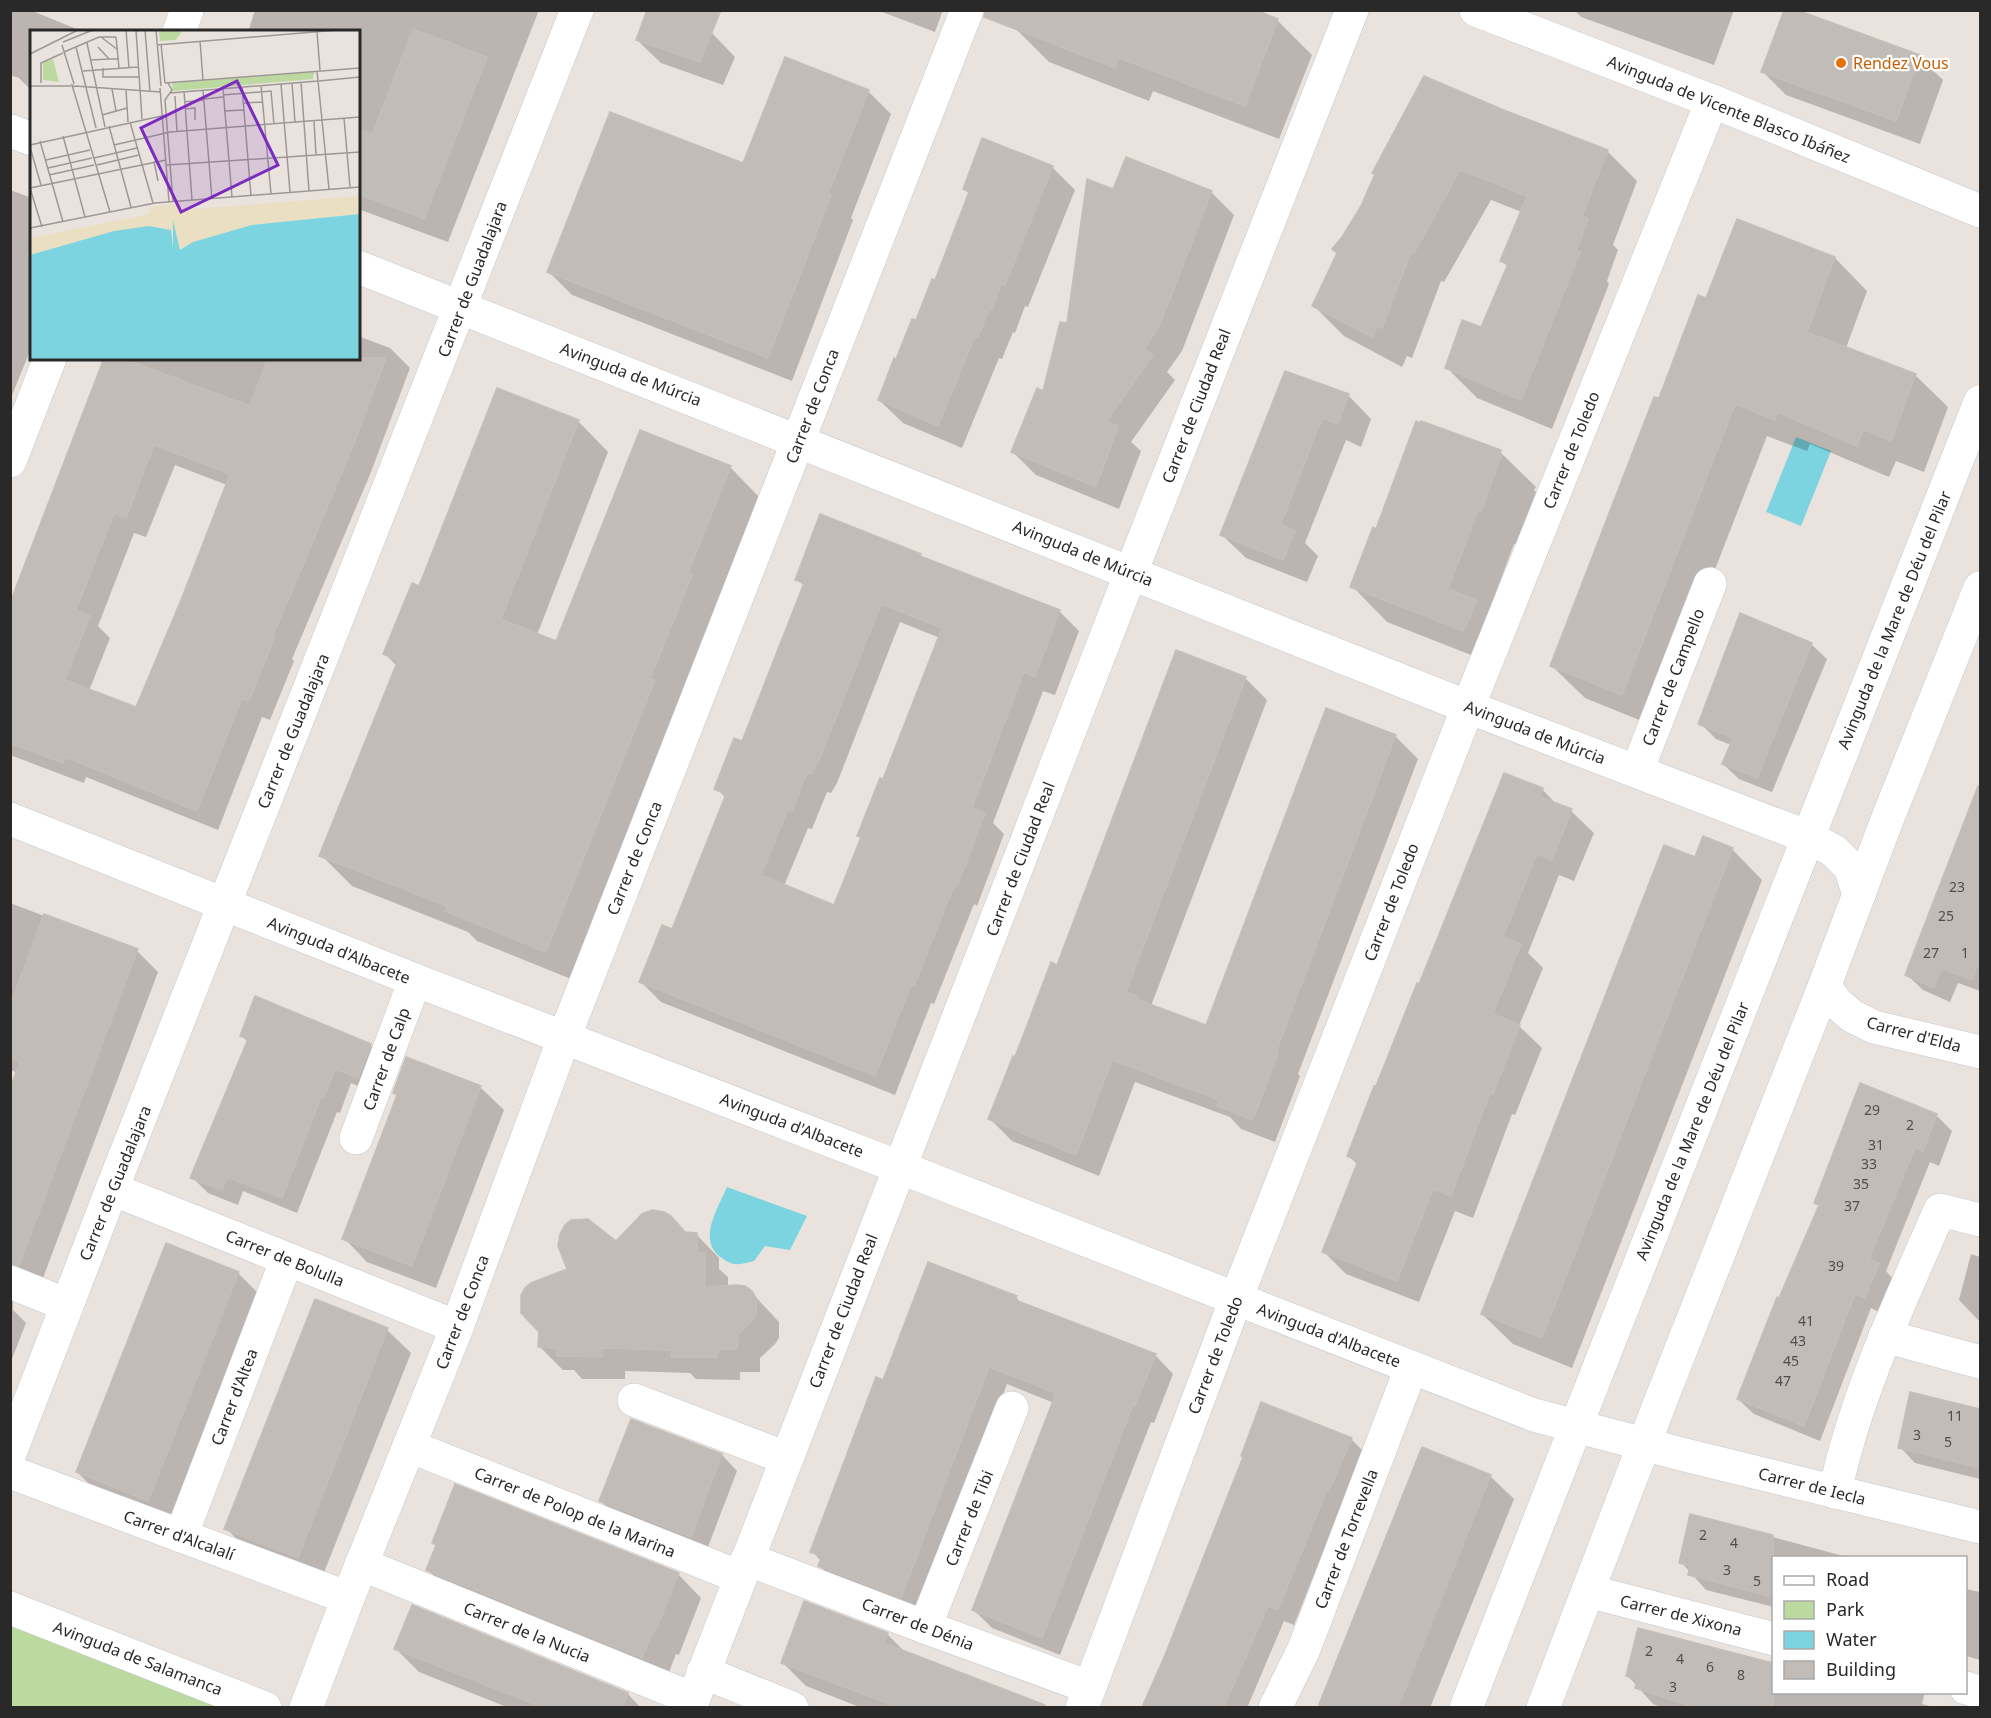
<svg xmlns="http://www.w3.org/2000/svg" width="1991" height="1718" font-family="'Noto Sans',sans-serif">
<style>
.green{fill:#bcdaa0}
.water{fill:#7cd4e0}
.shadow{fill:#0003;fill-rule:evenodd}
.building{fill:#c2bcb9;stroke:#c5beb7;stroke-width:1.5;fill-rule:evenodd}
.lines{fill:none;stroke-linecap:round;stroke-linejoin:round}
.minor-casing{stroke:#c4c9d1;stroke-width:34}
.minor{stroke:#fff;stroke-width:33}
.food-dot{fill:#e8710a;stroke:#fff;stroke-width:2}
.labels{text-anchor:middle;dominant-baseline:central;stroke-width:4.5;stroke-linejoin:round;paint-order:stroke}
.number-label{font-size:14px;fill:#4f4e4d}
.food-label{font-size:16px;fill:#c56008;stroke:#fff;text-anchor:start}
.street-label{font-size:16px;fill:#292929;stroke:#fff}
.inset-road{fill:none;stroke:#9d9895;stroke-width:1.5}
.view{fill:#7b2cbf;fill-opacity:0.15;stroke:#7b2cbf;stroke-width:3}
.inset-edge{fill:none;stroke:#292929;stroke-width:3}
</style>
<rect width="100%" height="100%" fill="#eae2dd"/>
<path class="green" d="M11 1625 219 1707H11Z"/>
<g class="water">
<path d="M1796 437 1831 451 1801 526 1766 512Z"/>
<path d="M727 1187 807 1216 790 1250 765 1246 754 1261C738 1265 733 1267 719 1256 698 1238 718 1208 727 1187Z"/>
</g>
<g class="shadow">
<path d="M10 10H30L84 32H32V91L19 78 10 75Z"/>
<path d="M255 10H539L448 242 358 209V32H248Z"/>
<path d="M652 10 712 33 735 57 723 85 661 63 637 40Z"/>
<path d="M877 10H943L935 32Z"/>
<path d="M1252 10 1278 21 1312 55 1279 139 1153 91 1149 101 1049 62 1015 28Z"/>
<path d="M1574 10H1734L1714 65 1581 17Z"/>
<path d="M1919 57 1943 80 1920 144 1786 95 1763 72Z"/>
<path d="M868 91 891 114 851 218 853 220 792 381 572 295 548 271 744 165Z"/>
<path d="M1506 112 1607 151 1637 181 1613 245 1618 250 1607 281 1609 284 1552 429 1477 398 1447 368 1482 329 1508 267 1502 261 1522 212 1491 200 1444 282 1441 281 1412 358 1407 356 1402 367 1344 336 1314 306Z"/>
<path d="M1052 167 1075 190 1028 307 1025 306 1015 333 1013 332 1002 359 999 358 962 448 903 423 879 400 935 282 970 194 964 189Z"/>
<path d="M10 190 32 198V346L10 400Z"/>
<path d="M1114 191 1211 192 1234 215 1182 351 1167 372 1175 380 1131 442 1141 451 1119 509 1036 475 1013 452 1045 393Z"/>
<path d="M1738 221 1835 258 1867 291 1846 348 1915 375 1948 407 1924 472 1896 461 1889 477 1810 444 1807 451 1767 436 1654 726 1585 698 1552 666 1660 400 1707 300Z"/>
<path d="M358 336 390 348 410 368 371 472 292 659 294 661 270 720 262 717 218 830 86 777 84 783 10 755V606L106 358H358ZM175 465 227 485 137 709 89 691 110 638 98 626 134 533 146 537Z"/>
<path d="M1286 373 1348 395 1371 419 1361 447 1346 440 1305 543 1318 556 1307 582 1246 558 1222 535Z"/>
<path d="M578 421 608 452 537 635 557 643 730 467 760 498 576 981 477 941 468 932 352 886 321 855 397 666 385 654 420 588Z"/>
<path d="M1500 452 1536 487 1534 490 1536 492 1516 545 1514 544 1488 613 1511 636 1499 666 1387 622 1352 586 1377 531Z"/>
<path d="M920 555 924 559 1060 612 1079 631 1055 695 1043 691 993 823 1004 834 977 906 974 904 934 1004 931 1003 895 1095 661 1002 641 982 673 931 726 798 716 788 743 743 805 587 797 579ZM900 622 940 638 884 781 859 836 862 838 835 907 784 886 808 828 812 829 827 792 831 793 837 783Z"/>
<path d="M1811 644 1827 659 1772 792 1739 779 1723 764 1731 745 1716 739 1700 723Z"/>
<path d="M1245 678 1267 700 1151 1006 1207 1027 1395 736 1418 759 1298 1074 1300 1076 1275 1142 1241 1129 1230 1117 1135 1082 1099 1176 1012 1141 990 1119 1058 967Z"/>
<path d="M1980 785V991L1958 983 1950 1002 1923 990 1907 975Z"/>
<path d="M1542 789 1557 805 1571 811 1594 833 1574 881 1559 875 1528 953 1543 968 1519 1026 1542 1048 1515 1115 1512 1114 1473 1218 1455 1211 1419 1302 1346 1274 1324 1252 1358 1165 1349 1156 1420 986Z"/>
<path d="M1732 849 1762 880 1572 1368 1513 1344 1482 1314 1696 859Z"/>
<path d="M10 903 137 951 158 972 40 1286 13 1297V1310L26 1323 10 1364V1092L18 1073 10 1070Z"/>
<path d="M241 1035 370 1045 386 1061 374 1093 351 1083 340 1113 337 1112 297 1213 243 1191 238 1205 208 1193 192 1177 248 1042Z"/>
<path d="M480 1087 504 1110 436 1288 367 1262 344 1238 398 1096Z"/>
<path d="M1936 1115 1952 1131 1939 1166 1930 1162 1886 1271 1894 1280 1881 1313 1871 1308 1820 1441 1754 1414 1738 1399 1820 1206 1816 1202Z"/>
<path d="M687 1234H696L719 1258V1269L728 1277V1287L751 1292 779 1322V1338L775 1344 760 1358V1372H740V1380L696 1379 690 1373 625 1371V1379H582L574 1370H563L540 1347 569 1270 616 1243Z"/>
<path d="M1971 1254 1980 1257V1322L1959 1300Z"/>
<path d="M238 1273 261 1296 172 1523 101 1495 77 1472Z"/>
<path d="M1016 1297 1022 1304 1155 1355 1173 1374 1154 1423 1151 1422 1060 1655 992 1628 974 1610 1054 1403 1007 1384 920 1615 838 1584 820 1566 821 1561 812 1551 884 1382Z"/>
<path d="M387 1330 411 1353 321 1580 249 1552 226 1528Z"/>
<path d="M1912 1394 1980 1410V1479L1915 1463 1900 1447Z"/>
<path d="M631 1421 722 1455 737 1471 706 1552 616 1516 601 1501Z"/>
<path d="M1351 1439 1366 1454 1342 1504 1294 1625 1284 1621 1247 1708H1144L1245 1458Z"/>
<path d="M1423 1449 1490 1476 1514 1499 1430 1708H1319Z"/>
<path d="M1691 1515 1851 1558H1774V1607L1706 1590 1681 1562Z"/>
<path d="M428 1570 678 1574 701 1598 679 1655 676 1654 666 1680 451 1593Z"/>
<path d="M1966 1589 1980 1592V1660L1966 1656Z"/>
<path d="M413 1607 628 1694 641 1708H509L419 1672 396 1649Z"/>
<path d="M1639 1630 1774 1665V1692H1925L1922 1704 1938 1708H1664L1653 1704 1628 1676Z"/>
<path d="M887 1634 906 1653 1024 1699 1033 1708H862L806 1686 782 1662Z"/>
</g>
<g class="building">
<path d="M647 10H721L700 62 636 40Z"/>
<path d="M985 10H1256L1278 19 1245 106 1119 58 1115 68 984 17Z"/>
<path d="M1784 10H1797L1920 55 1896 121 1761 72Z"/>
<path d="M413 29 487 57 424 219 358 194V129L372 135Z"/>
<path d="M785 57 869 90 828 194 831 195 768 358 547 272 610 112 743 163Z"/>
<path d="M1424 76 1506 111 1608 150 1582 216 1588 219 1576 251 1580 252 1521 400 1445 368 1462 320 1481 327 1508 264 1500 261 1527 196 1460 170 1414 253 1411 252 1382 328 1377 327 1372 337 1312 306 1337 253 1332 249 1342 237 1361 206 1375 174 1372 173Z"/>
<path d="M982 138 1053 166 1005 285 1001 284 992 310 989 309 978 337 975 336 938 426 878 400 894 358 896 359 912 319 916 320 932 279 935 280 969 192 963 189Z"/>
<path d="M1126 157 1212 191 1159 327 1144 349 1153 355 1106 422 1118 426 1096 487 1011 452 1037 388 1043 391 1060 322 1067 323 1087 179 1113 189Z"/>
<path d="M1737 219 1835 257 1807 332 1916 374 1891 441 1863 429 1857 446 1777 412 1775 420 1735 404 1622 695 1550 666 1654 397 1659 398 1698 295 1706 298Z"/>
<path d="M104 358H122L250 406 268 358H386L351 451 272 638 274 639 249 701 242 698 197 811 65 757 63 763 10 743V603ZM154 445 230 474 181 600 136 707 65 680 90 616 76 610 114 513 126 518Z"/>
<path d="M1285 371 1349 394 1338 424 1322 418 1281 524 1295 531 1283 560 1220 535Z"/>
<path d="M497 388 579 420 501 619 556 641 640 430 731 466 688 573 692 575 650 679 655 680 546 952 445 911 447 906 319 856 398 660 383 654 412 583 419 586Z"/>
<path d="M1416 421 1420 423 1421 421 1501 450 1500 454 1502 455 1481 511 1478 510 1448 589 1477 600 1464 631 1350 587 1373 527 1376 529Z"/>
<path d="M820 514 921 554 920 556 1060 610 1035 677 1024 672 972 808 985 813 957 887 954 886 914 986 911 985 875 1076 639 982 662 925 672 929 726 794 714 789 734 738 742 741 804 583 795 580ZM881 604 942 628 883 779 880 778 857 836 861 837 834 905 761 875 788 809 792 811 807 773 811 774 818 763Z"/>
<path d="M1740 613 1812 643 1757 778 1722 764 1733 738 1698 724Z"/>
<path d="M1176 650 1246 677 1126 992 1137 996 1136 999 1206 1025 1326 708 1396 735 1276 1052 1278 1053 1253 1120 1217 1106 1219 1100 1112 1060 1076 1155 988 1119 1013 1056 1015 1057 1051 962 1057 965Z"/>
<path d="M1504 773 1543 788 1540 797 1572 809 1552 860 1537 854 1503 937 1521 944 1493 1014 1520 1025 1493 1094 1490 1093 1451 1196 1433 1189 1397 1281 1322 1252 1358 1161 1347 1156 1374 1086H1376L1417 983 1419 984Z"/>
<path d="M1978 786 1980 787V958L1972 980 1942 968 1934 988 1905 975Z"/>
<path d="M1703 836 1733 848 1542 1338 1481 1314 1664 845 1695 857Z"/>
<path d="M44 914 138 949 19 1266 10 1264V1088L20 1062 10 1058V1006Z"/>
<path d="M255 996 371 1044 358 1078 335 1069 324 1098 321 1097 282 1198 227 1177 222 1190 190 1178 248 1039 240 1036Z"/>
<path d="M406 1057 481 1086 412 1266 342 1239 397 1095 393 1093Z"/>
<path d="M1860 1083 1937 1114 1923 1151 1915 1148 1869 1259 1879 1263 1865 1298 1855 1294 1804 1426 1737 1399 1777 1297 1779 1298 1819 1205 1814 1203Z"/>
<path d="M652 1210 664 1212 671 1216 685 1232 697 1233V1253L705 1252V1287L736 1285 745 1286 752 1291 756 1298V1314L752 1321 738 1334 737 1349H718L717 1357H671L672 1350 602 1348V1357L557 1356V1348L538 1347 539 1332 521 1313V1295L525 1288 531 1283 567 1269 558 1246 560 1234 565 1225 571 1220 588 1219 616 1241 642 1214Z"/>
<path d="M166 1243 239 1272 148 1501 76 1472Z"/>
<path d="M928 1262 1017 1296 1015 1300 1156 1354 1135 1406 1133 1405 1042 1638 972 1610 1056 1393 989 1367 901 1598 818 1566 822 1556 810 1552 876 1377 883 1380Z"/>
<path d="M315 1299 388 1328 298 1558 224 1529Z"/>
<path d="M1910 1392 1980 1409V1468L1898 1448Z"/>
<path d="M1261 1402 1352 1438 1329 1491 1327 1490 1278 1610 1268 1606 1224 1707H1142L1165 1655 1243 1457 1241 1456Z"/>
<path d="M631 1419 722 1454 691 1537 599 1501Z"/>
<path d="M1422 1447 1491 1475 1398 1707H1318Z"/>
<path d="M455 1484 679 1573 655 1632 653 1631 642 1658 426 1570 436 1545 432 1543Z"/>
<path d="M1690 1514 1773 1535V1597L1688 1575 1690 1566 1679 1563Z"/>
<path d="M804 1601 888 1633 884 1643 1045 1705 1044 1707H897L781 1663Z"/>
<path d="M412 1605 628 1693 623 1707H542L394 1649Z"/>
<path d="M1638 1628 1773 1663V1707H1693L1635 1688 1637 1679 1626 1676Z"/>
</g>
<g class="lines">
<g class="minor-casing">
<g id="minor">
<path d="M1476 10 1712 101 1980 211"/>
<path d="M179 32 187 10"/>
<path d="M10 131 32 139"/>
<path d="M358 267 1468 707 1808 837 1834 851 1850 867 1859 895"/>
<path d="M10 461 50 358"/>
<path d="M1637 771 1710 584"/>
<path d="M10 819 415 980 899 1167 1534 1415 1681 1454 1980 1527"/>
<path d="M1824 987 1838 1004 1852 1016 1874 1027 1980 1052"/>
<path d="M356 1138 415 980"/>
<path d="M112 1189 457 1327"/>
<path d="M10 1282 67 1305"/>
<path d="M1885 1336 1980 1362"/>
<path d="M634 1400 786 1458"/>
<path d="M409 1446 740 1577"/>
<path d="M10 1453 112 1189 577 10"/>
<path d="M10 1472 348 1598"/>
<path d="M1835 1492C1856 1394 1900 1302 1940 1210L1980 1220"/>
<path d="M181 1536 287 1259"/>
<path d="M747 1559 925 1627 1089 1687"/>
<path d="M361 1564 693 1699"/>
<path d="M1588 1591 1774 1639"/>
<path d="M10 1608 265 1708"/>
<path d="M925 1627 1012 1408"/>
<path d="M703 1672 792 1708"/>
<path d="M1966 1688 1980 1692"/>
<path d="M306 1708 348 1598 457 1327 564 1038 967 10"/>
<path d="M690 1708 1146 534 1352 10"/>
<path d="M1082 1708 1236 1299 1468 707 1712 101"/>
<path d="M1275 1708 1304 1649 1411 1368"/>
<path d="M1466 1708 1596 1375 1980 402"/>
<path d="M1543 1708 1661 1400 1824 987 1887 820 1980 588"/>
</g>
</g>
<use href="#minor" class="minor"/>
</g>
<circle class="food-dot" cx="1841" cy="63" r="6"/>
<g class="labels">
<g class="number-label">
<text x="1957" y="886">23</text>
<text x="1946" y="915">25</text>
<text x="1931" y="952">27</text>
<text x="1965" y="952">1</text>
<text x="1872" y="1109">29</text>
<text x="1910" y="1124">2</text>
<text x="1876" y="1144">31</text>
<text x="1869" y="1163">33</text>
<text x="1861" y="1183">35</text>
<text x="1852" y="1205">37</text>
<text x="1836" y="1265">39</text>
<text x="1806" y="1320">41</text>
<text x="1798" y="1340">43</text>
<text x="1791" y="1360">45</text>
<text x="1783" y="1380">47</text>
<text x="1955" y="1415">11</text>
<text x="1917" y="1434">3</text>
<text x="1948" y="1441">5</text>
<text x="1703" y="1534">2</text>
<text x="1734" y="1542">4</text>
<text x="1727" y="1569">3</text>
<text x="1757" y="1580">5</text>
<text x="1649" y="1650">2</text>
<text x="1680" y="1658">4</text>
<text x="1710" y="1666">6</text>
<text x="1741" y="1674">8</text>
<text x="1673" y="1686">3</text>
</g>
<g class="food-label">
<text x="1853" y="63">Rendez Vous</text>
</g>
<g class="street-label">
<text transform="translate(1729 109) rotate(22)">Avinguda de Vicente Blasco Ibáñez</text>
<text transform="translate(472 279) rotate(-69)">Carrer de Guadalajara</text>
<text transform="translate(631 374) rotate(21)">Avinguda de Múrcia</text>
<text transform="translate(812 406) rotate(-69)">Carrer de Conca</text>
<text transform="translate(1196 406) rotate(-69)">Carrer de Ciudad Real</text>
<text transform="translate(1571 450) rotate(-68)">Carrer de Toledo</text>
<text transform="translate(1083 553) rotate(22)">Avinguda de Múrcia</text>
<text transform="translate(1894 620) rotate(-68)">Avinguda de la Mare de Déu del Pilar</text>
<text transform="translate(1673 677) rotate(-69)">Carrer de Campello</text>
<text transform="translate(293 731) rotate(-68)">Carrer de Guadalajara</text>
<text transform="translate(1535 732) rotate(21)">Avinguda de Múrcia</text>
<text transform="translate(634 858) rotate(-68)">Carrer de Conca</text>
<text transform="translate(1020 859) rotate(-69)">Carrer de Ciudad Real</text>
<text transform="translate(1391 902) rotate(-69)">Carrer de Toledo</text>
<text transform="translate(339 950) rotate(22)">Avinguda d'Albacete</text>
<text transform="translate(1914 1034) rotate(15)">Carrer d'Elda</text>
<text transform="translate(386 1059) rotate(-70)">Carrer de Calp</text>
<text transform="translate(792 1125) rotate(21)">Avinguda d'Albacete</text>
<text transform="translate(1692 1131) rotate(-68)">Avinguda de la Mare de Déu del Pilar</text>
<text transform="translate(115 1183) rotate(-68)">Carrer de Guadalajara</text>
<text transform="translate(285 1258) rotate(22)">Carrer de Bolulla</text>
<text transform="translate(843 1311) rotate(-69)">Carrer de Ciudad Real</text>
<text transform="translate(462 1312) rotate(-69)">Carrer de Conca</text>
<text transform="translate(1329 1335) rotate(21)">Avinguda d'Albacete</text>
<text transform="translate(1215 1355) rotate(-69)">Carrer de Toledo</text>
<text transform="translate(234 1397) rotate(-69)">Carrer d'Altea</text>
<text transform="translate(1812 1486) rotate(14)">Carrer de Iecla</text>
<text transform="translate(575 1512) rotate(22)">Carrer de Polop de la Marina</text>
<text transform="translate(969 1518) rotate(-68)">Carrer de Tibi</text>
<text transform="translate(179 1535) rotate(20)">Carrer d'Alcalalí</text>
<text transform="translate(1346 1539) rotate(-69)">Carrer de Torrevella</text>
<text transform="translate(1681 1615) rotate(14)">Carrer de Xixona</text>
<text transform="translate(918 1624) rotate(21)">Carrer de Dénia</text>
<text transform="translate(527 1632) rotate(22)">Carrer de la Nucia</text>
<text transform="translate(138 1658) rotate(21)">Avinguda de Salamanca</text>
</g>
</g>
<g transform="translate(30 30)">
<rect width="330" height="330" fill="#eae2dd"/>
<path d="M129 0H153L146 10 130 11ZM23 29 29 52 13 50V33ZM284 42 283 49 143 61 142 53Z" fill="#bcdaa0"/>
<path d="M330 166V184L222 195 150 220 144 193 142 222 135 198 119 196 0 225V208L120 184 119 177 145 174 152 180Z" fill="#ebdfc3"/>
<path d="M330 184V330H0V225L84 201 119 196 141 200 143 218V190L150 220 163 212 222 195Z" fill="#7cd4e0"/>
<path class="inset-road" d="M96 0 99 38M106 0 112 89M115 0 120 62M126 0 131 56M287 2 290 40M71 7 88 20M86 7 89 38M170 11 173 50M33 12 63 0M57 13 75 97M131 14 135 53M32 15 44 54M127 15 308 0M46 17 66 98M68 17 79 29H89M34 22 69 7H86M0 24 48 0M61 30 79 29M73 38V47H109M53 41 108 37M287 41 299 159M289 51 330 47M271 52 279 161M11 53V33L33 23M135 53 330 38M138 53 142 60 135 70 143 172M262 53 265 92M251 54 260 162M231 55 241 164M0 56H41M45 56 131 62M45 57 42 55 80 182M212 57 221 166M130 58 139 172M193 58 202 167M82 59 86 81M96 60 98 92M173 60 182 169M154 61 162 170M140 63 288 51M193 65 241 61 244 94M145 66 147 102M174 69 193 67M154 72 174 70M214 73 233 72M155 79 165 78V90M194 81 214 80M72 85 97 78M314 88 320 157M284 91 286 125M100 92 123 173M79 96 101 177M33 106 55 187M10 111 33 192M0 115 136 85M84 115 140 102 330 87M0 117 11 155M64 128 107 118M16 130 60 120M124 131 128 151M67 135 109 125M137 135 330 122M18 138 62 128M19 145 64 135M0 158 136 130M0 158 12 197M0 198 125 173 330 157"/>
<path class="view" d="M207 51 248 135 151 182 111 98Z"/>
<rect width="330" height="330" class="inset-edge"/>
</g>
<rect width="1991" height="1718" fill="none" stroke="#292929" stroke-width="24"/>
<rect x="1772" y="1556" width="195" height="138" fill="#ffffff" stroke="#a9a9a9" stroke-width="1.5"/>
<rect x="1784" y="1576" width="30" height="9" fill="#ffffff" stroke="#a9a9a9" stroke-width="1.5"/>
<text x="1826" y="1586" font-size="18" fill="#292929">Road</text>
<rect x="1784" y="1601" width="30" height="18" fill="#bcdaa0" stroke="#a9a9a9" stroke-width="1.5"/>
<text x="1826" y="1616" font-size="18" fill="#292929">Park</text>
<rect x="1784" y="1631" width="30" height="18" fill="#7cd4e0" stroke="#a9a9a9" stroke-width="1.5"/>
<text x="1826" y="1646" font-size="18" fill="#292929">Water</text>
<rect x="1784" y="1661" width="30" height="18" fill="#c2bcb9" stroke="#a9a9a9" stroke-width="1.5"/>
<text x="1826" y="1676" font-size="18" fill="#292929">Building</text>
</svg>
